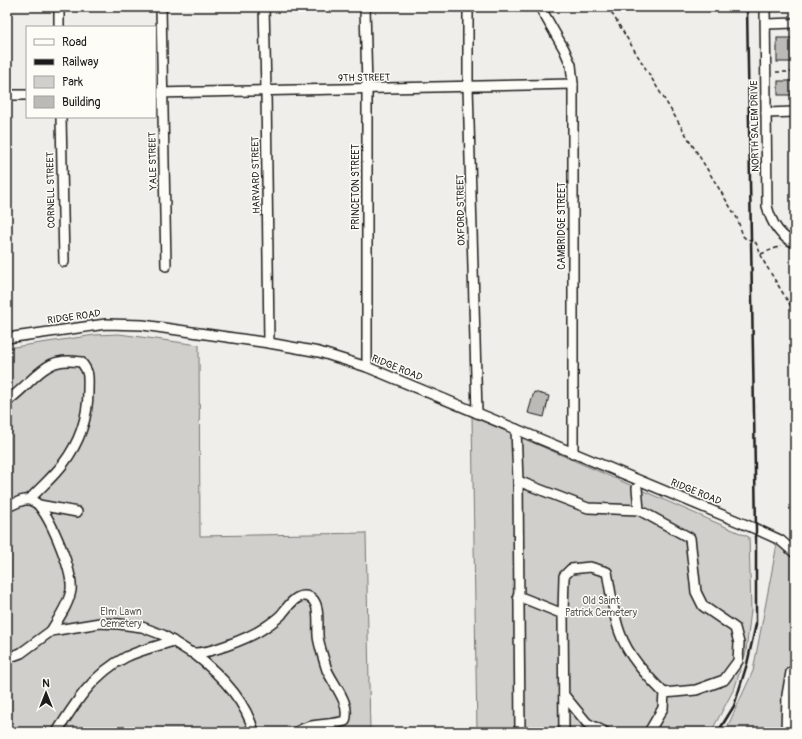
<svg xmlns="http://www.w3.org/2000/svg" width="802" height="739" font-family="Pangolin,sans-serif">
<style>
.green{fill:#d0cfcc;stroke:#767674}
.building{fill:#bbbab6;stroke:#1c1c1c}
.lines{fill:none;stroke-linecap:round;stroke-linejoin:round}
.minor-casing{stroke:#1c1c1c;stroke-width:12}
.path{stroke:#1c1c1c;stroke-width:1.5;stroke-dasharray:4 3;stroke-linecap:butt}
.minor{stroke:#fdfcf7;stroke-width:9}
.rail{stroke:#1c1c1c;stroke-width:2.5}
.labels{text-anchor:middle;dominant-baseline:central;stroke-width:3;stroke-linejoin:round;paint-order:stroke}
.street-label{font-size:10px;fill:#1c1c1c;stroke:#fdfcf7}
.park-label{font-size:10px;fill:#5b5b5a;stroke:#fdfcf7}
</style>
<rect width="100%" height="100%" fill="#f0eeea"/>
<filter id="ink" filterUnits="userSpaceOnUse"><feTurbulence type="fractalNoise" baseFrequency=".025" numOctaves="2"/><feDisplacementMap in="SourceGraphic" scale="8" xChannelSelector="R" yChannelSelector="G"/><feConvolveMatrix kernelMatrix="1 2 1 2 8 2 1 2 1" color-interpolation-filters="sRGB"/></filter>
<g filter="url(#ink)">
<g class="green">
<path d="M119 334 199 345 200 536 366 533 370 732H7V348L95 335Z"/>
<path d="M472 416 749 537 751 610 746 652 735 687 711 732H477Z"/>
<path d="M777 544 795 561V732H725L753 671Z"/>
</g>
<g class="building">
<rect x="777" y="38" width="18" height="24"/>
<rect x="778" y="81" width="17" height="14"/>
<path d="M534 392 549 396 544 417 528 413Z"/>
</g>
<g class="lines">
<g class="minor-casing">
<g id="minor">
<path d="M59 7V27"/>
<path d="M161 7 166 266"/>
<path d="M264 7 266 90 269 343"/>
<path d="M365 7 367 89V367"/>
<path d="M468 7V86L477 413"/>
<path d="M540 7 564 49 571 65 573 84V454"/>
<path d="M765 7 767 206C771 222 780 237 795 243"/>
<path d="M766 24 795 23"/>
<path d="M155 93 573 84"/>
<path d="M7 95H27"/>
<path d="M766 113 795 112"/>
<path d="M61 117 64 262"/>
<path d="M7 338 106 324 143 325 269 343 319 352 367 367 756 529 780 540 795 553"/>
<path d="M7 401C23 391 41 365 59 362 66 360 74 361 81 362 90 373 88 377 88 391 88 417 79 443 63 464 53 477 40 488 29 500"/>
<path d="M516 429 518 481 520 732"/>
<path d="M518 481 588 508 639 510"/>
<path d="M637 488 639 510 690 538 696 592 703 606 735 628 739 643 738 661 724 680 696 690 664 693 663 708 649 732"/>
<path d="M39 505 77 512"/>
<path d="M7 507C13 505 23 498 30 500 33 501 38 504 40 507 52 522 73 571 71 590 69 604 58 619 51 631"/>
<path d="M518 596 563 614 564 732"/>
<path d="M563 614 564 576 571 569 590 567 607 572C611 592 613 615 620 633 628 656 647 676 664 693"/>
<path d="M193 653C219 673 245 699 254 732"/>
<path d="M7 658 21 653 51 631 100 623 119 624 142 627 163 635 190 652C204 657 251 637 264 628 270 624 276 620 281 615 287 608 294 596 304 596 322 596 317 623 318 635 318 640 320 645 321 650 323 657 325 664 327 670 334 686 351 703 345 721 330 726 311 722 297 732"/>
<path d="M564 695 587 723 605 732"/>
<path d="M57 732C75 703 94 673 126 657 140 650 158 646 173 641"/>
<path d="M786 732 787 695 791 672 795 671"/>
</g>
</g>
<g class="path">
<path d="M608 7 737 218 743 236 746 239 751 240 756 243 764 262 795 313"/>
<path d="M776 72H795"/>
<path d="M761 254 781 246"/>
</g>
<use href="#minor" class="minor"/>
<path class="rail" d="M718 732 734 706 747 664 756 624V529L747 7"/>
</g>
</g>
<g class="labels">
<g class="street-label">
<text transform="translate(364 78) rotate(-1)">9TH STREET</text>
<text transform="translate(755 126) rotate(-91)">NORTH SALEM DRIVE</text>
<text transform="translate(153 161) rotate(-91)">YALE STREET</text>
<text transform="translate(256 175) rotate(-91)">HARVARD STREET</text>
<text transform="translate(356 187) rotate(-90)">PRINCETON STREET</text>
<text transform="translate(51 190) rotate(-91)">CORNELL STREET</text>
<text transform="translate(461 210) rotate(-91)">OXFORD STREET</text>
<text transform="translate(562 226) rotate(-90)">CAMBRIDGE STREET</text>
<text transform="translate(74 317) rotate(-8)">RIDGE ROAD</text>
<text transform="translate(397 368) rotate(22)">RIDGE ROAD</text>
<text transform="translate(696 492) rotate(22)">RIDGE ROAD</text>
</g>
<g class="park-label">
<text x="601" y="601">Old Saint<tspan x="601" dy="12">Patrick Cemetery</tspan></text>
<text x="121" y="612">Elm Lawn<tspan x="121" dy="12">Cemetery</tspan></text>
</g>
</g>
<rect width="802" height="739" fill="none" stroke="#fdfcf7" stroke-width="24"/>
<rect x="12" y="12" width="778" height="715" fill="none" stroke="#1c1c1c" stroke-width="1.5" filter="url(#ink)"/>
<rect x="26" y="26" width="130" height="92" fill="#fdfcf7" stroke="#a3a29f"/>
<rect x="34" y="39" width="20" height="6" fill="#fdfcf7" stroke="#a3a29f"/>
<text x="62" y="46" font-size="12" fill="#1c1c1c">Road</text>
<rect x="34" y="59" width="20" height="6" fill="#1c1c1c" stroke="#a3a29f"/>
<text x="62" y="66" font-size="12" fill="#1c1c1c">Railway</text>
<rect x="34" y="76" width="20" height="12" fill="#d0cfcc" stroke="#a3a29f"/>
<text x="62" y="86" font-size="12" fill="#1c1c1c">Park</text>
<rect x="34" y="96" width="20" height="12" fill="#bbbab6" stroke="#a3a29f"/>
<text x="62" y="106" font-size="12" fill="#1c1c1c">Building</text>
<g transform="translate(46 693)" stroke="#fdfcf7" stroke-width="3" paint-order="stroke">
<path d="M0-3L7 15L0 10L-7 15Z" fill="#1c1c1c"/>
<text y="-6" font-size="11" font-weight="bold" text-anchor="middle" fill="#1c1c1c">N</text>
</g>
</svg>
